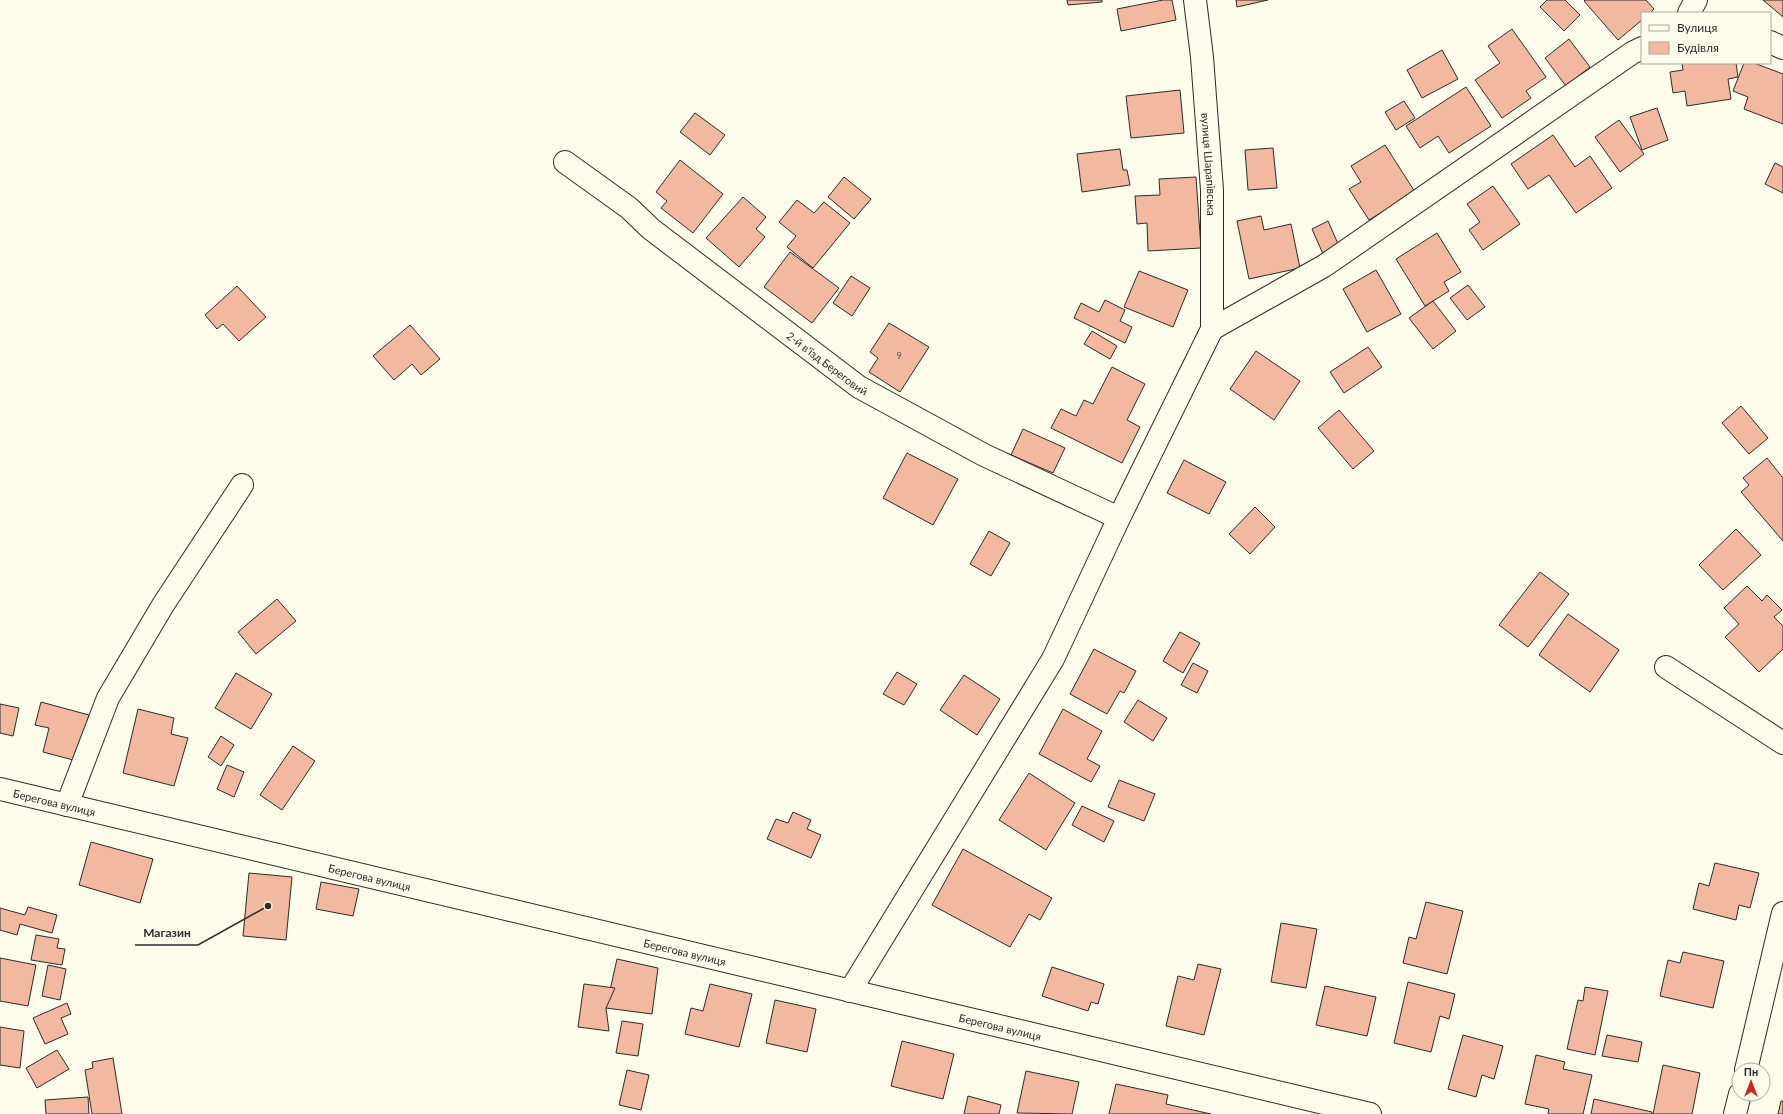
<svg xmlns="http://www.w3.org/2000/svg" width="1783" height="1114" font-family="Lato,sans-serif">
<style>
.building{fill:#f2b8a0;stroke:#2b2b2b}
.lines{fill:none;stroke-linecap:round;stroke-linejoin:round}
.street-casing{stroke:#2b2b2b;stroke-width:24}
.street{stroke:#fdfbea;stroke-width:22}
.labels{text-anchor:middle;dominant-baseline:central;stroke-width:3;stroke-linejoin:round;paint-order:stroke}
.number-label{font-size:9px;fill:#5d4e48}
.street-label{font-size:11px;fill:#2b2b2b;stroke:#fdfbea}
.leader{fill:none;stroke:#2b2b2b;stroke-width:1.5}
.callout-dot{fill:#2b2b2b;stroke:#fdfbea;stroke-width:1.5}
.callout-label{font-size:12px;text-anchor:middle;font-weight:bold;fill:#2b2b2b;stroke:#fdfbea;stroke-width:3;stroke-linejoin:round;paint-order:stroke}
</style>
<rect width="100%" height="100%" fill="#fdfbea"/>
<g class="building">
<path d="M1067 0H1102V2L1068 5Z"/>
<path d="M1163 0H1172L1176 20 1121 31 1117 9Z"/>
<path d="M1236 0H1268L1237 7Z"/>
<path d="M1547 0H1565L1580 15 1564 31 1540 7Z"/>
<path d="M1585 0H1646L1654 9 1650 13H1642V20L1618 40 1584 1Z"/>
<path d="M1763 0H1783V17Z"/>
<path d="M1512 29 1546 77 1526 91 1531 98 1502 118 1475 80 1500 63 1488 46Z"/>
<path d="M1569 39 1590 67 1566 86 1545 58Z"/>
<path d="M1442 50 1458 79 1422 98 1407 70Z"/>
<path d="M1682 63H1736L1738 77 1728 79 1731 99 1687 106 1685 91 1673 93 1670 72 1683 70Z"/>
<path d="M1744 63H1754L1783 74V124L1744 109 1748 97 1733 91Z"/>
<path d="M1466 87 1491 126 1449 153 1438 136 1420 148 1406 126Z"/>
<path d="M1180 90 1184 133 1131 138 1126 96Z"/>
<path d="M1404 101 1415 118 1396 130 1385 112Z"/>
<path d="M1657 108 1668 140 1642 150 1630 117Z"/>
<path d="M695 113 725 135 710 155 680 132Z"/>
<path d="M1619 120 1644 154 1620 172 1595 137Z"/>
<path d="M1553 135 1575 167 1590 156 1612 188 1576 213 1549 175 1528 189 1511 164Z"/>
<path d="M1385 145 1415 192 1369 220 1349 189 1361 182 1351 166Z"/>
<path d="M1273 148 1277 188 1248 190 1245 150Z"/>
<path d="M1120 149 1123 170H1127L1130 185 1082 192 1077 154Z"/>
<path d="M680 160 723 194 693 233 661 208 667 201 656 192Z"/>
<path d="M1775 163 1783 167V193L1765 184Z"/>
<path d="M844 177 871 199 854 219 828 197Z"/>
<path d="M1196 177 1201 248 1148 251 1147 223 1137 224 1135 196 1160 195 1159 179Z"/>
<path d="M1493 186 1520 224 1483 250 1469 230 1480 222 1467 204Z"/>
<path d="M743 197 766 217 756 229 765 237 739 267 706 238Z"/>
<path d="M797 200 814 213 824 202 850 223 813 268 787 247 796 236 779 222Z"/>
<path d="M1261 216 1264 230 1291 224 1300 268 1249 279 1237 221Z"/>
<path d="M1328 221 1339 246 1323 254 1312 229Z"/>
<path d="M1437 233 1461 272 1444 282 1449 291 1425 306 1396 259Z"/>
<path d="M790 252 839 288 812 323 764 287Z"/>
<path d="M1376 270 1401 314 1367 332 1343 289Z"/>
<path d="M1139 271 1188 290 1173 327 1124 307Z"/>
<path d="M851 276 870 288 852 316 833 303Z"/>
<path d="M1468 285 1485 307 1467 320 1450 298Z"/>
<path d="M237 286 266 317 239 341 223 324 217 329 205 315Z"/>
<path d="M1105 300 1125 310 1120 321 1132 327 1125 343 1074 318 1081 303 1099 312Z"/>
<path d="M1433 301 1456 331 1433 349 1409 318Z"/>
<path d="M889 323 929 347 900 392 869 372 878 358 870 352Z"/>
<path d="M410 325 440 359 421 375 412 364 394 380 373 356Z"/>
<path d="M1092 331 1117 346 1110 359 1084 344Z"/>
<path d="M1368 347 1382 367 1344 393 1330 372Z"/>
<path d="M1256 351 1300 381 1274 420 1230 389Z"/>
<path d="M1112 367 1145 384 1127 420 1140 427 1122 463 1051 428 1061 409 1076 416 1084 400 1093 404Z"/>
<path d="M1741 406 1768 438 1749 454 1722 423Z"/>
<path d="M1339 410 1374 451 1353 469 1318 428Z"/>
<path d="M1023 429 1065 448 1053 473 1011 455Z"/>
<path d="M907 453 958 479 933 525 883 498Z"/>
<path d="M1767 458 1783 478V541L1741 492 1749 485 1743 478Z"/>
<path d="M1184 460 1226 482 1209 514 1167 493Z"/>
<path d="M1255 507 1275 527 1250 554 1229 534Z"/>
<path d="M1736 529 1761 555 1723 590 1699 565Z"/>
<path d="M989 531 1010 543 991 576 970 564Z"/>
<path d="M1540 572 1569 594 1528 647 1499 625Z"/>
<path d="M1747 586 1762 601 1767 595 1782 610 1774 617 1783 626V649L1759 672 1725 637 1739 624 1724 608Z"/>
<path d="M277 599 296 621 256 654 238 632Z"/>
<path d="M1568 614 1619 650 1590 692 1539 655Z"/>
<path d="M1180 632 1200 643 1183 673 1163 661Z"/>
<path d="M1094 649 1136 671 1124 693 1120 691 1107 714 1070 694Z"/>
<path d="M1193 663 1208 671 1197 693 1181 685Z"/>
<path d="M897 672 917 684 904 705 883 694Z"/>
<path d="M236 673 272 694 251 729 215 708Z"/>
<path d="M964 675 1000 699 977 735 940 710Z"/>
<path d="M1138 700 1167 718 1153 741 1124 722Z"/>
<path d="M41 702 89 715 77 761 43 752 49 728 35 725Z"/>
<path d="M0 704 19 708 13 736 0 733Z"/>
<path d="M138 709 174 718 171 734 188 738 174 786 123 773Z"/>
<path d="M1063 709 1102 731 1087 759 1100 766 1091 782 1039 754Z"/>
<path d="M221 736 234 745 221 766 208 757Z"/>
<path d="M293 746 315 761 282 810 260 795Z"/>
<path d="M227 765 244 772 234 797 217 789Z"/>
<path d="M1029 773 1075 803 1046 850 999 820Z"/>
<path d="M1119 780 1155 794 1144 821 1108 807Z"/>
<path d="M1082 806 1114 821 1104 842 1072 825Z"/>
<path d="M793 812 811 820 807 829 821 835 811 858 767 839 776 819 788 823Z"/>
<path d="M91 842 153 859 140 903 79 885Z"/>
<path d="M963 849 1052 898 1040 920 1029 914 1010 947 932 905Z"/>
<path d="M1715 863 1759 873 1750 908 1739 905 1736 920 1693 909 1699 883 1709 886Z"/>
<path d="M249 873 292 877 286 940 243 936Z"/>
<path d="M321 882 359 889 353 916 316 909Z"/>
<path d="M1426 902 1463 911 1447 974 1403 963 1409 937 1416 939Z"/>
<path d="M28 907 57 915 52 933 20 924 17 935 0 930V908L25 915Z"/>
<path d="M1281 923 1317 929 1306 988 1271 982Z"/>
<path d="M36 935 59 939 57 948 65 949 62 965 31 960Z"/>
<path d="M1683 952 1724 961 1713 1008 1660 996 1668 960 1680 963Z"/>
<path d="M0 958 36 965 28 1006 0 1001Z"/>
<path d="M617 959 658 968 652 1014 606 1008Z"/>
<path d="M1198 964 1221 969 1204 1035 1166 1026 1178 976 1194 980Z"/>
<path d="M48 965 66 969 60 1000 42 996Z"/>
<path d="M1052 967 1104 984 1098 1004 1091 1002 1088 1011 1042 996Z"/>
<path d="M1408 982 1455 994 1449 1019 1440 1016 1431 1052 1394 1043Z"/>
<path d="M584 984 615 988 606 1008 609 1031 578 1027Z"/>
<path d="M710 984 752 994 739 1047 685 1034 691 1008 703 1011Z"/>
<path d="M1325 986 1376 997 1367 1036 1316 1025Z"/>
<path d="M1585 987 1608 991 1595 1055 1567 1049 1578 1000 1583 1001Z"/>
<path d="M775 1000 816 1009 807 1052 766 1043Z"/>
<path d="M67 1003 71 1014 61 1018 68 1034 45 1044 33 1018Z"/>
<path d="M622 1021 643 1024 638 1056 616 1053Z"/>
<path d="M0 1027 24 1031 20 1068 0 1065Z"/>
<path d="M1463 1035 1503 1046 1494 1079 1482 1075 1476 1097 1448 1089Z"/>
<path d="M1607 1035 1642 1042 1638 1062 1602 1056Z"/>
<path d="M902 1041 954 1054 943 1099 891 1086Z"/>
<path d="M57 1050 69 1069 37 1088 26 1068Z"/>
<path d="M1536 1055 1565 1062 1563 1069 1592 1075 1583 1114H1548L1549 1109 1525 1104Z"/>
<path d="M113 1058 122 1114H92L85 1070 93 1068 92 1062Z"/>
<path d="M1663 1065 1700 1073 1692 1114H1653Z"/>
<path d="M627 1070 649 1075 641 1110 619 1105Z"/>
<path d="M1026 1071 1079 1082 1072 1114 1017 1113Z"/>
<path d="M1116 1084 1168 1095 1166 1104 1211 1114H1109Z"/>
<path d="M968 1096 1001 1105 999 1114H964Z"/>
<path d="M88 1097 89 1114H46L45 1100Z"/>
<path d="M1594 1099 1652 1112V1114H1591Z"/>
<path d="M1781 1101H1783V1114H1778Z"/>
</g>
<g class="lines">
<g class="street-casing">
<g id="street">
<path id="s1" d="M1195 0 1202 57 1212 190V329"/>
<path d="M1689 13 1696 0"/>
<path d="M1770 42 1783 48"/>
<path id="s2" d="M565 162 629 208 651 229 859 387 984 455 1119 518"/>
<path d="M1666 667 1783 743"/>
<path id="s3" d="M0 789 1370 1114"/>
<path d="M67 805 108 698 163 605 242 485"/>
<path d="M850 991 1053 659 1119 518 1212 329 1324 266 1632 53 1642 48"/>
<path d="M1746 1070 1783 913"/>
<path d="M1735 1114 1740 1094"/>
</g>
</g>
<use href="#street" class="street"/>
</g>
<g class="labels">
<g class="number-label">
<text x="899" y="355">9</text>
</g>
<g class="street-label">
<text stroke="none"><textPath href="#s1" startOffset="165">вулиця Шарапівська</textPath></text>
<text stroke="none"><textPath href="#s2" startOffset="331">2-й в'їзд Береговий</textPath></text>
<text stroke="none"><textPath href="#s3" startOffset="56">Берегова вулиця</textPath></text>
<text stroke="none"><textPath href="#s3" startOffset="380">Берегова вулиця</textPath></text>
<text stroke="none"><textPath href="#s3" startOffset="704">Берегова вулиця</textPath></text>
<text stroke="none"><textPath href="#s3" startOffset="1028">Берегова вулиця</textPath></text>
</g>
</g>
<path class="leader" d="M268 906L198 945H135"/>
<circle class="callout-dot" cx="268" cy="906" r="4"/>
<g class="callout-label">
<text x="167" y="937">Магазин</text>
</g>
<rect x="1641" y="12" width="130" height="52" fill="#fdfbea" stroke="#a9a89e"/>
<rect x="1649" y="25" width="20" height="6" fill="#fdfbea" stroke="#a9a89e"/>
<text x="1677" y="32" font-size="12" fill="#2b2b2b">Вулиця</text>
<rect x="1649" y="42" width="20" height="12" fill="#f2b8a0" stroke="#a9a89e"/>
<text x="1677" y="52" font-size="12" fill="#2b2b2b">Будівля</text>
<g transform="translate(1751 1082)"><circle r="19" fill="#fdfbea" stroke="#a9a89e"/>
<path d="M0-3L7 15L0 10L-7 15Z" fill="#c62828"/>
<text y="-6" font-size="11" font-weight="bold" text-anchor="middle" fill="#2b2b2b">Пн</text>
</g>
</svg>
